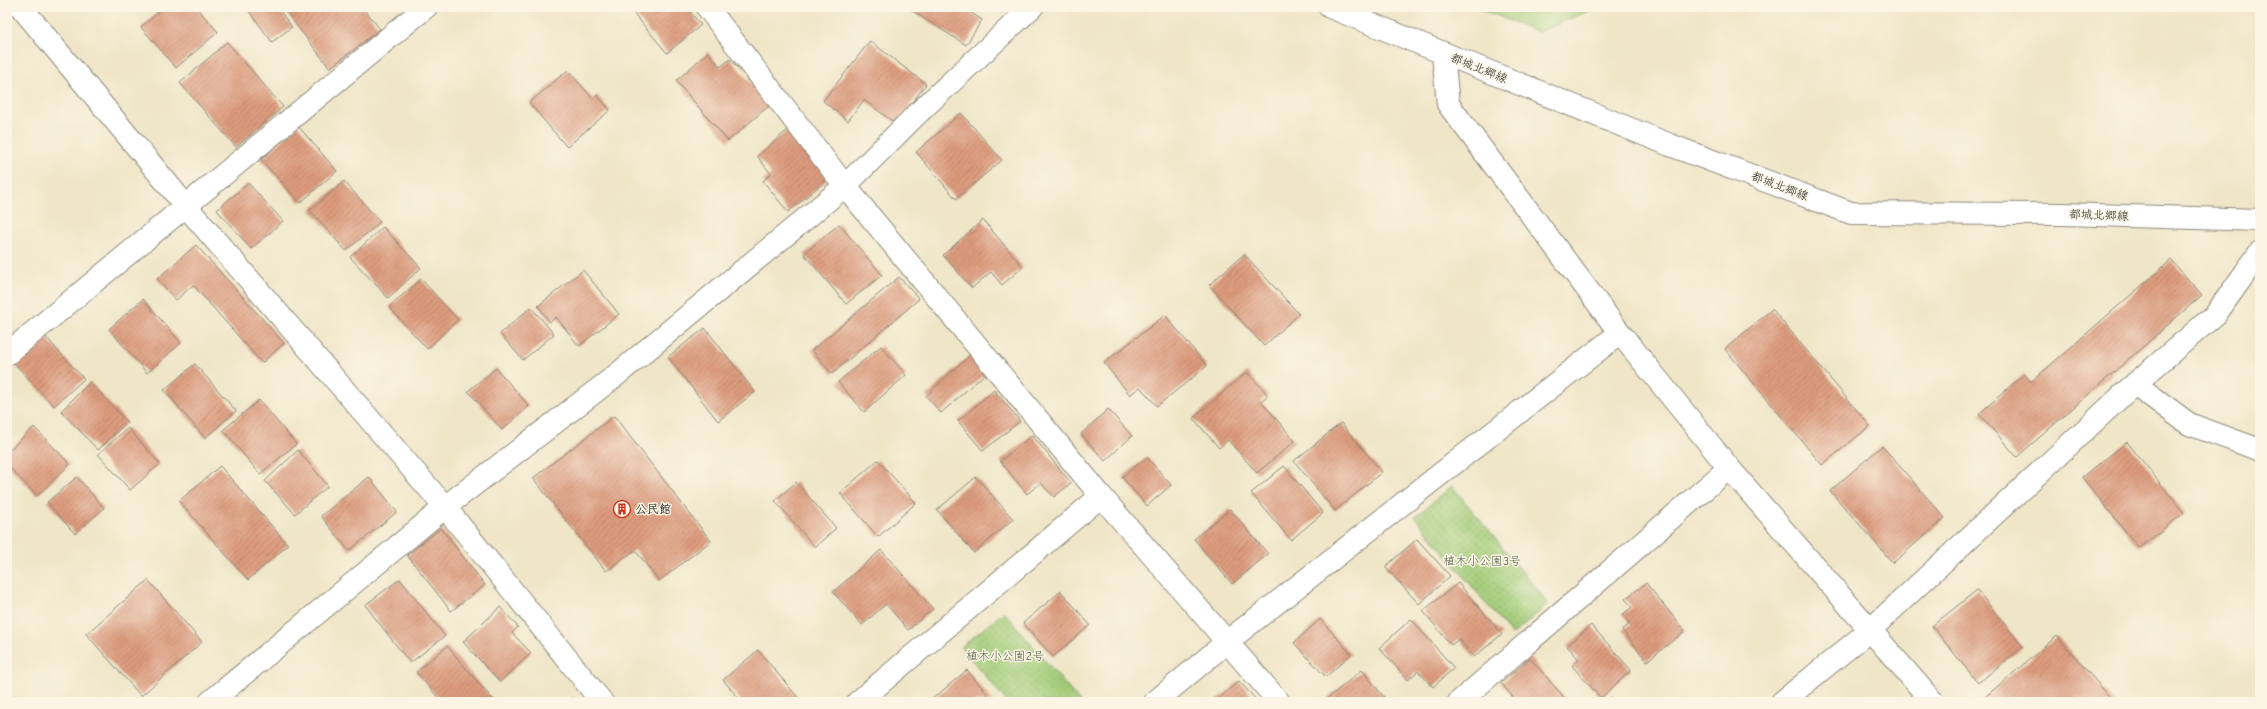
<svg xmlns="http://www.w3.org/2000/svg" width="2267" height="709" font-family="'Comic Neue','Klee One',sans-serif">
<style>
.green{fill:url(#green-dots);stroke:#667c52}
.pitch{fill:#a1cc78;stroke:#667c52}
.building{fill:url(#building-hatch)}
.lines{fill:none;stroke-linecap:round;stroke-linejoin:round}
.minor-casing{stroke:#8d887a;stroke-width:24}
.primary-casing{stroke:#8d887a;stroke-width:24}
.minor{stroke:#fff;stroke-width:22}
.primary{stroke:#fff;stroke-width:22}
.labels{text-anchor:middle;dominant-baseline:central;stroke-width:3;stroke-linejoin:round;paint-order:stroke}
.street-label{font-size:12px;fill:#2b2b2b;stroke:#fcf5e5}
.poi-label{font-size:12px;font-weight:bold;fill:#2b2b2b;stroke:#fcf5e5;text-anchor:start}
.park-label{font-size:12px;fill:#4e5b42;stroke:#fcf5e5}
</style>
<defs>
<pattern id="green-dots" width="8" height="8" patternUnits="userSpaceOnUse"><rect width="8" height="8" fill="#a1cc78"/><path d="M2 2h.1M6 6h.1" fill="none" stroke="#8baf68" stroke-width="1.8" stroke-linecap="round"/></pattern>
<pattern id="building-hatch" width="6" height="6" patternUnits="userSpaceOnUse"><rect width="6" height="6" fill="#dd9b7d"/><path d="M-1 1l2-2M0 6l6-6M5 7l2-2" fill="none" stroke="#b37f67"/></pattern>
</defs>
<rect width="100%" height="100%" fill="#fcf5e5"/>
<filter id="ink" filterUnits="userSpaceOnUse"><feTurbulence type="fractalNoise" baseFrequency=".025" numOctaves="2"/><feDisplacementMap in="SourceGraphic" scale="8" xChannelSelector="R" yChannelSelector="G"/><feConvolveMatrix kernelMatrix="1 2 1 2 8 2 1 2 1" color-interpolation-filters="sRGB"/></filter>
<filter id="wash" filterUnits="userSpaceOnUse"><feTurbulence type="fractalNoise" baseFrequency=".012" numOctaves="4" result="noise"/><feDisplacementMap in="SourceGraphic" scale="16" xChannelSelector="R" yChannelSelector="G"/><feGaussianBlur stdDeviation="0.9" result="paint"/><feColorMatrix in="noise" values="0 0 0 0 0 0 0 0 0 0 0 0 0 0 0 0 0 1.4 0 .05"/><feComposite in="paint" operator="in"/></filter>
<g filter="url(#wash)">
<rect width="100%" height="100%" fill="#efe6c8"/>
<g class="green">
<path d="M1452 486 1549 604 1512 635 1415 517Z"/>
<path d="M1004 612 1080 702H1007L961 647Z"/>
</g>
<path class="pitch" d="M1476 7H1593L1591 10 1538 32Z"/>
<g id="blocks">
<g class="building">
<path d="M164 7H196L218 32 176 68 141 27Z"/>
<path d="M246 7H277L292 27 272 42Z"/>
<path d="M293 7H362L380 29 330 68 286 12Z"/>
<path d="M635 7H686L701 25 667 53 631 10Z"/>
<path d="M906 7H963L982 20 966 45Z"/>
<path d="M870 41 926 84 896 124 864 100 848 121 823 101Z"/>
<path d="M227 42 283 107 236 147 180 83Z"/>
<path d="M708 52 720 67 730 59 770 105 728 141 676 81Z"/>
<path d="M568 70 593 99 597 95 610 110 567 147 529 103Z"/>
<path d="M961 113 1002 160 956 199 916 152Z"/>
<path d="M298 126 337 171 300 203 261 160Z"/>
<path d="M789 129 829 178 788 212 763 181 771 174 757 156Z"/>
<path d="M344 181 380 222 346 251 310 210Z"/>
<path d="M248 183 283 221 251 249 217 210Z"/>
<path d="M983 220 1023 267 1002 285 991 272 972 288 943 255Z"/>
<path d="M839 224 882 275 846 304 804 254Z"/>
<path d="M383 227 421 268 388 298 350 257Z"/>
<path d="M196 245 284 343 262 363 193 285 176 300 157 279Z"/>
<path d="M1244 254 1299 314 1264 346 1209 285Z"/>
<path d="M2171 260 2202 295 2017 457 1979 414 2024 374 2031 382Z"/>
<path d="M583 270 619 314 579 346 556 317 550 322 538 306Z"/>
<path d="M899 277 919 299 832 374 812 350Z"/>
<path d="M421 279 458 320 427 349 389 307Z"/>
<path d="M143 299 181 343 147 373 109 329Z"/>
<path d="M531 307 554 334 523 360 500 334Z"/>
<path d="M1772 309 1870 426 1822 465 1725 349Z"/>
<path d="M1165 315 1207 366 1157 406 1140 387 1130 395 1104 363Z"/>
<path d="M705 328 755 392 718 421 668 357Z"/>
<path d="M44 335 84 379 54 406 13 362Z"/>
<path d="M881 346 906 375 864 412 838 382Z"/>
<path d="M970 355 986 373 941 413 926 396Z"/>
<path d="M195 364 236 411 205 438 164 390Z"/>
<path d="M496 368 529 406 502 430 468 391Z"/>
<path d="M1247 372 1268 395 1261 401 1295 441 1257 473 1228 440 1219 448 1193 418Z"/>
<path d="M90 382 127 422 98 450 61 411Z"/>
<path d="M994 390 1020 421 983 451 958 421Z"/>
<path d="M259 400 296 444 260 474 223 430Z"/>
<path d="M1108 409 1132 436 1105 461 1081 434Z"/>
<path d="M614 416 711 541 659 581 635 550 606 571 533 478Z"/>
<path d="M1341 423 1382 472 1335 511 1294 461Z"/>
<path d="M34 427 70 464 37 496 7 465V452Z"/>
<path d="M128 428 160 464 130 490 98 454Z"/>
<path d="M1032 435 1071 483 1054 497 1041 483 1027 494 1000 461Z"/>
<path d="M2127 442 2184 513 2139 548 2082 477Z"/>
<path d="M1882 446 1945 518 1893 563 1830 491Z"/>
<path d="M298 450 328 486 295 514 265 481Z"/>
<path d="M1147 457 1171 485 1147 506 1122 477Z"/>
<path d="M878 460 916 503 878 537 840 493Z"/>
<path d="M220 466 288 545 248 580 179 501Z"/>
<path d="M1284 466 1323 513 1291 540 1251 493Z"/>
<path d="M77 477 104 508 75 534 47 502Z"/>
<path d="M369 477 397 512 349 551 321 516Z"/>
<path d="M976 477 1013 519 974 553 937 510Z"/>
<path d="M796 482 836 528 815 547 775 501Z"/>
<path d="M1230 509 1268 554 1232 584 1194 539Z"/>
<path d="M441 528 485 585 451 611 407 555Z"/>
<path d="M1417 539 1450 576 1419 604 1385 567Z"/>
<path d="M881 550 933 609 908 630 886 604 862 625 833 592Z"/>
<path d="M400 579 445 636 410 663 365 605Z"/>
<path d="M148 580 202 642 141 696 86 634Z"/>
<path d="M1458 583 1502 634 1474 657 1459 639 1451 645 1423 611Z"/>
<path d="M1646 583 1685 631 1647 661 1622 630 1630 624 1622 615 1632 607 1625 599Z"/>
<path d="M1977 590 2023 647 1978 683 1932 626Z"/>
<path d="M1061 591 1090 625 1053 657 1023 623Z"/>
<path d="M500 607 518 627 512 633 531 653 500 682 463 642Z"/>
<path d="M1320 619 1351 654 1326 677 1294 643Z"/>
<path d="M1411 619 1454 668 1433 687 1418 671 1408 680 1379 648Z"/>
<path d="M1591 625 1631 670 1601 698 1572 666 1579 659 1567 646Z"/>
<path d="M2057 636 2114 702H1989L1985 697Z"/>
<path d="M447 646 495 702H442L416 672Z"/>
<path d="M758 650 800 700 798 702H742L723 680Z"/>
<path d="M1530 658 1568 702H1517L1501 683Z"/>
<path d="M967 670 994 702H932L930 701Z"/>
<path d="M1362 670 1388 702H1323Z"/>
<path d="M1239 681 1258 702H1215Z"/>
<path d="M573 697 578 702H568Z"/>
<path d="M1611 697 1616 702H1605Z"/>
</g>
</g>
</g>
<g filter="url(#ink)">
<use href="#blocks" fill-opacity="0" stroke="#8d887a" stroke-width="1"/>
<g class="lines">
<g class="minor-casing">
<g id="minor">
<path d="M21 7 185 205 445 507 602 702"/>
<path d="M707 7 845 186 1101 496 1279 702"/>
<path d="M1443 54 1448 104 1620 333 1729 468 1933 702"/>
<path d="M7 354 426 7"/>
<path d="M2135 384 2189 424 2260 450"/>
<path d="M210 702 445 507 614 377 845 186 917 114 1032 7"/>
<path d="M858 702 1101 496"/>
<path d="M1155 702 1228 641 1620 333"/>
<path d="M1459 702 1729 468"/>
<path d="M1782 702 1870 630 2130 388 2216 314 2260 252"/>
</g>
</g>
<g class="primary-casing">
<path id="primary" d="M1330 7 1670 145 1851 213 2063 214 2260 220"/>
</g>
<use href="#minor" class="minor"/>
<use href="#primary" class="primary"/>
</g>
</g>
<defs>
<g id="building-ring" transform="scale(0.9)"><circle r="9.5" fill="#fcf5e5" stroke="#c8321e" stroke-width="1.5"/><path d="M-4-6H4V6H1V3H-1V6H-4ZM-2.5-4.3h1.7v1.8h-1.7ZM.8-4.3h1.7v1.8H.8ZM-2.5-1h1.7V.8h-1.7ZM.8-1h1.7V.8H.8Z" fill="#c8321e"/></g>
</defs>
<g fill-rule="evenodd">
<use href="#building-ring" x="622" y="509"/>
</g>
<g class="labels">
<g class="street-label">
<text transform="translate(1479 68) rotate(22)">都城北郷線</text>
<text transform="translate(1780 186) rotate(21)">都城北郷線</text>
<text transform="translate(2099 215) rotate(2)">都城北郷線</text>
</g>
<g class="poi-label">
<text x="635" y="509">公民館</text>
</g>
<g class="park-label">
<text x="1482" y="561">植木小公園3号</text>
<text x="1005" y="656">植木小公園2号</text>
</g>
</g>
<rect width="2267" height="709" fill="none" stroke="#fcf5e5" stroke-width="24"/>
</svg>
